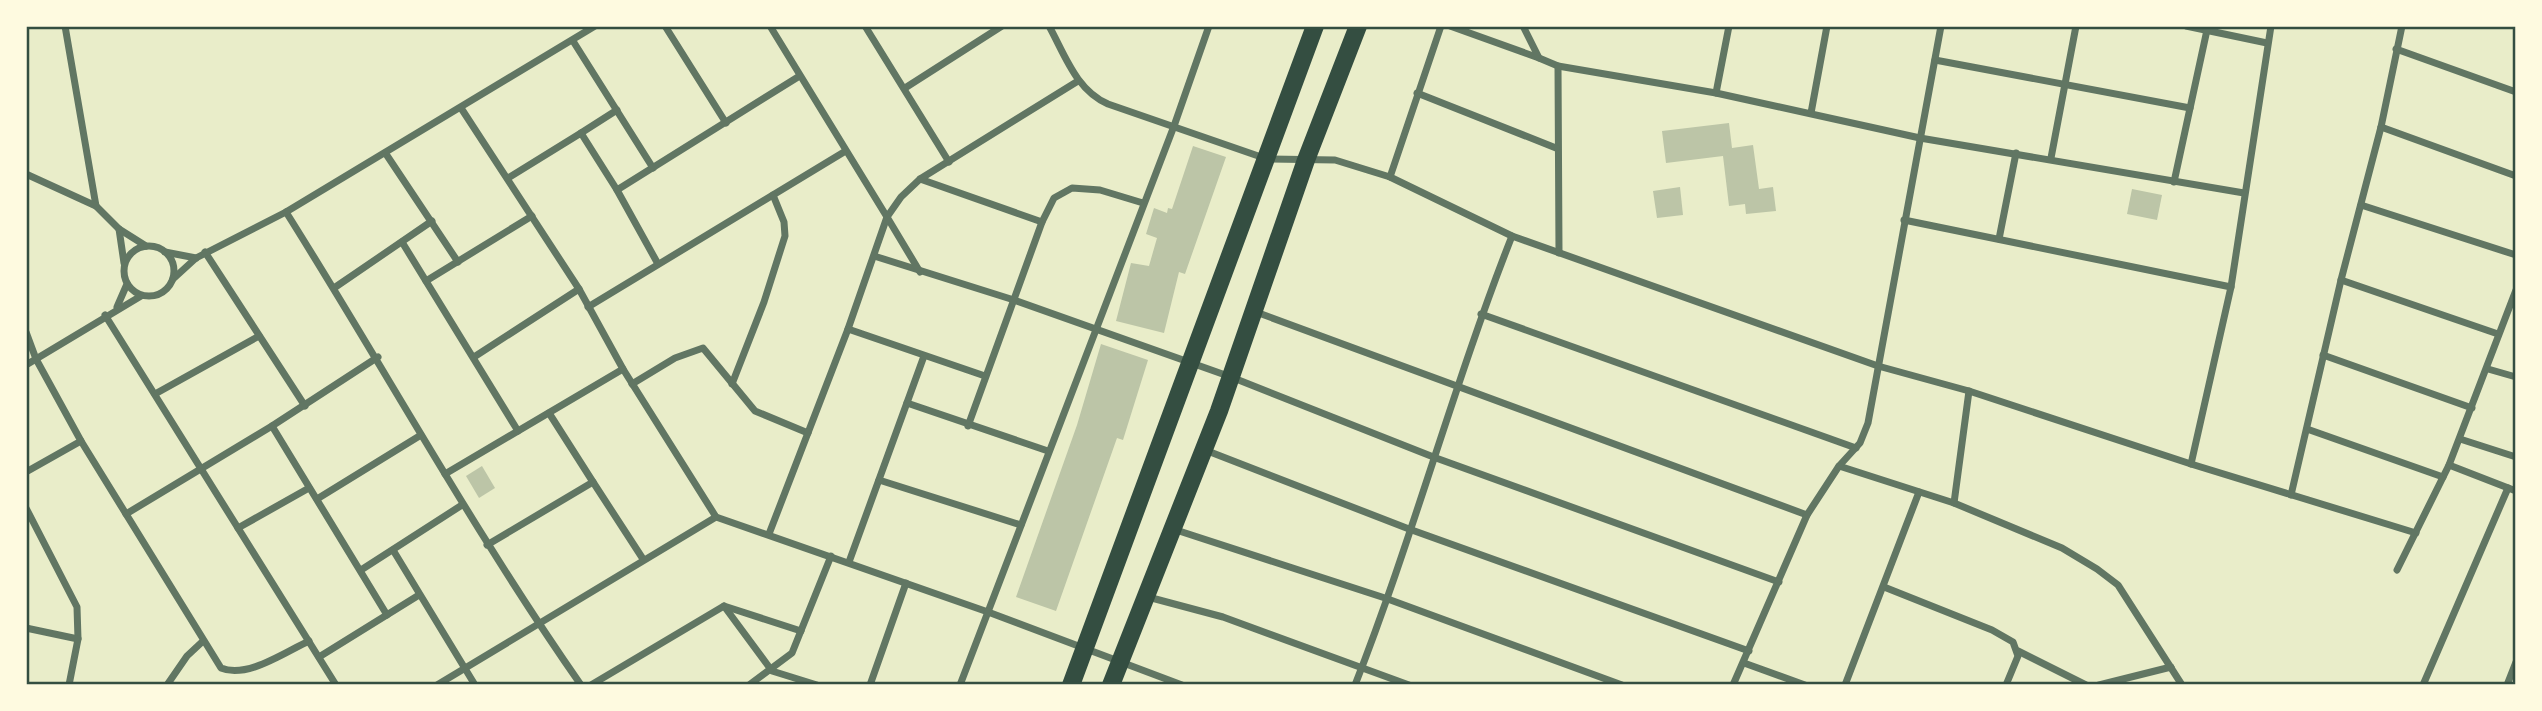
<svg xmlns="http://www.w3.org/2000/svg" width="2542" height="711" font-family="Bitter,serif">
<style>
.building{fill:#bcc5a7}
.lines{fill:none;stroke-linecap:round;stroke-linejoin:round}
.minor{stroke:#617663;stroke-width:7}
.primary{stroke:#344e41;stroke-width:18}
.neatline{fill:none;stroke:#344e41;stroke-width:2.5}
</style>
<rect width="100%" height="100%" fill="#e9edc9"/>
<g class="building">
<path d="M1729 123 1732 148 1753 145 1759 189 1773 187 1776 211 1746 214 1745 204 1729 206 1723 156 1666 163 1662 131Z"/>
<path d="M1193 146 1226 157 1185 274 1179 272 1164 333 1116 321 1131 263 1149 266 1157 238 1146 234 1154 208 1167 213 1168 208 1172 209Z"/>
<path d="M1680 187 1683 215 1657 218 1653 191Z"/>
<path d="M2132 189 2162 195 2157 220 2127 214Z"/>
<path d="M1101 344 1148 360 1123 440 1117 438 1056 611 1016 597 1077 425Z"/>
<path d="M482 466 495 488 479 498 466 476Z"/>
</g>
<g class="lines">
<g class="minor">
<path d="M65 26 96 206 119 229 146 246"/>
<path d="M665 26 726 123"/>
<path d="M865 26 949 162"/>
<path d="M1049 26C1065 55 1076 90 1108 104L1267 159 1335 160 1390 177 1512 236 1878 366 1969 391 2191 464 2416 533"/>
<path d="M1450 26 1539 58"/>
<path d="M1523 26 1539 58 1558 66 1716 93 1920 138 2244 193"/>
<path d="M2186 26 2267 43"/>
<path d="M573 41 653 168"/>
<path d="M2396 49 2516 92"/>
<path d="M1935 60 2190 108"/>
<path d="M1558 66 1559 253"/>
<path d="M905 88 1002 26"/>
<path d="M1417 93 1556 148"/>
<path d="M1716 93 1729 26"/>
<path d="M461 108 579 289 623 369 716 517 988 612 1182 685"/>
<path d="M1811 113 1827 26"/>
<path d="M2381 127 2516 176"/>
<path d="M581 133 617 110"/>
<path d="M386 154 458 262"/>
<path d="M2051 158 2076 26"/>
<path d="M26 174 96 206"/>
<path d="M1390 177 1441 26"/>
<path d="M508 178 581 133 617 190 798 77"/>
<path d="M920 179 1042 222"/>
<path d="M2174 182 2207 30"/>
<path d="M617 190 658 264"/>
<path d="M2361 205 2516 255"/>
<path d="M286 212C385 369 474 532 581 685"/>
<path d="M1904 220 2231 287"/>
<path d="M119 229 124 263"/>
<path d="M1999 239 2016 153"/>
<path d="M402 242 518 431"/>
<circle cx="149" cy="271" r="25"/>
<path d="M165 252 196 258"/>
<path d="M205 252 305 406"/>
<path d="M874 256 1014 300 1231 377 1436 458 1779 582"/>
<path d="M920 272 887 217 901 197 920 179 1078 81"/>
<path d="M173 279 196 258 286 212 595 26"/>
<path d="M2341 280 2498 334"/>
<path d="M426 281 532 216"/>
<path d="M334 288 432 221"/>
<path d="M117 307 127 284"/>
<path d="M588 307 844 152"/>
<path d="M1256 312 1807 515"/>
<path d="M1481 314 1856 448"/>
<path d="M105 315 336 685"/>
<path d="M848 329 985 376"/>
<path d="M26 332 36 359 81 441 221 668C247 679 285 652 309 641"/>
<path d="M2323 355 2472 408"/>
<path d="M474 357 579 289"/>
<path d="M26 365 141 296"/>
<path d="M2488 369 2516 377"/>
<path d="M632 384 675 358 703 348 755 411 808 433"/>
<path d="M732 384 764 302 785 236 784 222 773 195"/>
<path d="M155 394 259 336"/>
<path d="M907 403 1048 451"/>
<path d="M549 413 593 482"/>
<path d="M272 426 387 615"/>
<path d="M968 426 1042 222 1054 198 1072 188 1100 190 1143 203"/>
<path d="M2307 429 2443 477"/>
<path d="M2460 439 2516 457"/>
<path d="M1205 450 1409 529 1749 651"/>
<path d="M2191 464 2231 287 2271 26"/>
<path d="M2449 465 2516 491"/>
<path d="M1839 466 1954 503 2062 548 2097 569 2118 585 2182 685"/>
<path d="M26 472 81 441"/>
<path d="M445 474 623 369"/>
<path d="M879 480 1021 525"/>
<path d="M2291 495 2341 280 2381 127 2402 26"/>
<path d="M317 499 421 435"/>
<path d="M1954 503 1969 391"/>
<path d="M26 508 77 607 78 639 69 685"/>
<path d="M126 514 272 426 378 357"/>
<path d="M238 528 309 488"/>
<path d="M1173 529 1385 598 1622 685"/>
<path d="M769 534 848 329 887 217 770 26"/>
<path d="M487 545 593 482 643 559"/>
<path d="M393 550 475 685"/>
<path d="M849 562 924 356"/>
<path d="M361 570 462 505"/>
<path d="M2397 570 2449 465 2516 290"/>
<path d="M1884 587 1992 630 2013 642 2018 656 2006 685"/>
<path d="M1148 597 1223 617 1409 685"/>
<path d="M724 606 772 671 817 685"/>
<path d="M26 628 78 639"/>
<path d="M2018 651 2086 685"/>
<path d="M319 657 419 595"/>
<path d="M1744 663 1805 685"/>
<path d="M167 685 187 656 202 642"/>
<path d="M437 685 716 517"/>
<path d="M591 685 724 606 801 631"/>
<path d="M749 685 792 653 831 556"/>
<path d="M870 685 906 583"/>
<path d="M960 685 1174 126 1209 26"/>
<path d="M1355 685C1413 537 1454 383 1512 236"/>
<path d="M1733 685 1807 515 1839 466 1860 443 1868 423 1941 26"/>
<path d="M1845 685 1919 492"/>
<path d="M2099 685 2171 667"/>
<path d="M2423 685 2508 488"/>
<path d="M2507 685 2516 662"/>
</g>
<g class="primary">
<path d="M1071 685 1315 26"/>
<path d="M1111 685 1219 411 1306 160 1358 26"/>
</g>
</g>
<rect width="2542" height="711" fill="none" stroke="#fefae0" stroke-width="56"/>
<rect x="28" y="28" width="2486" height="655" class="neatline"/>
</svg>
